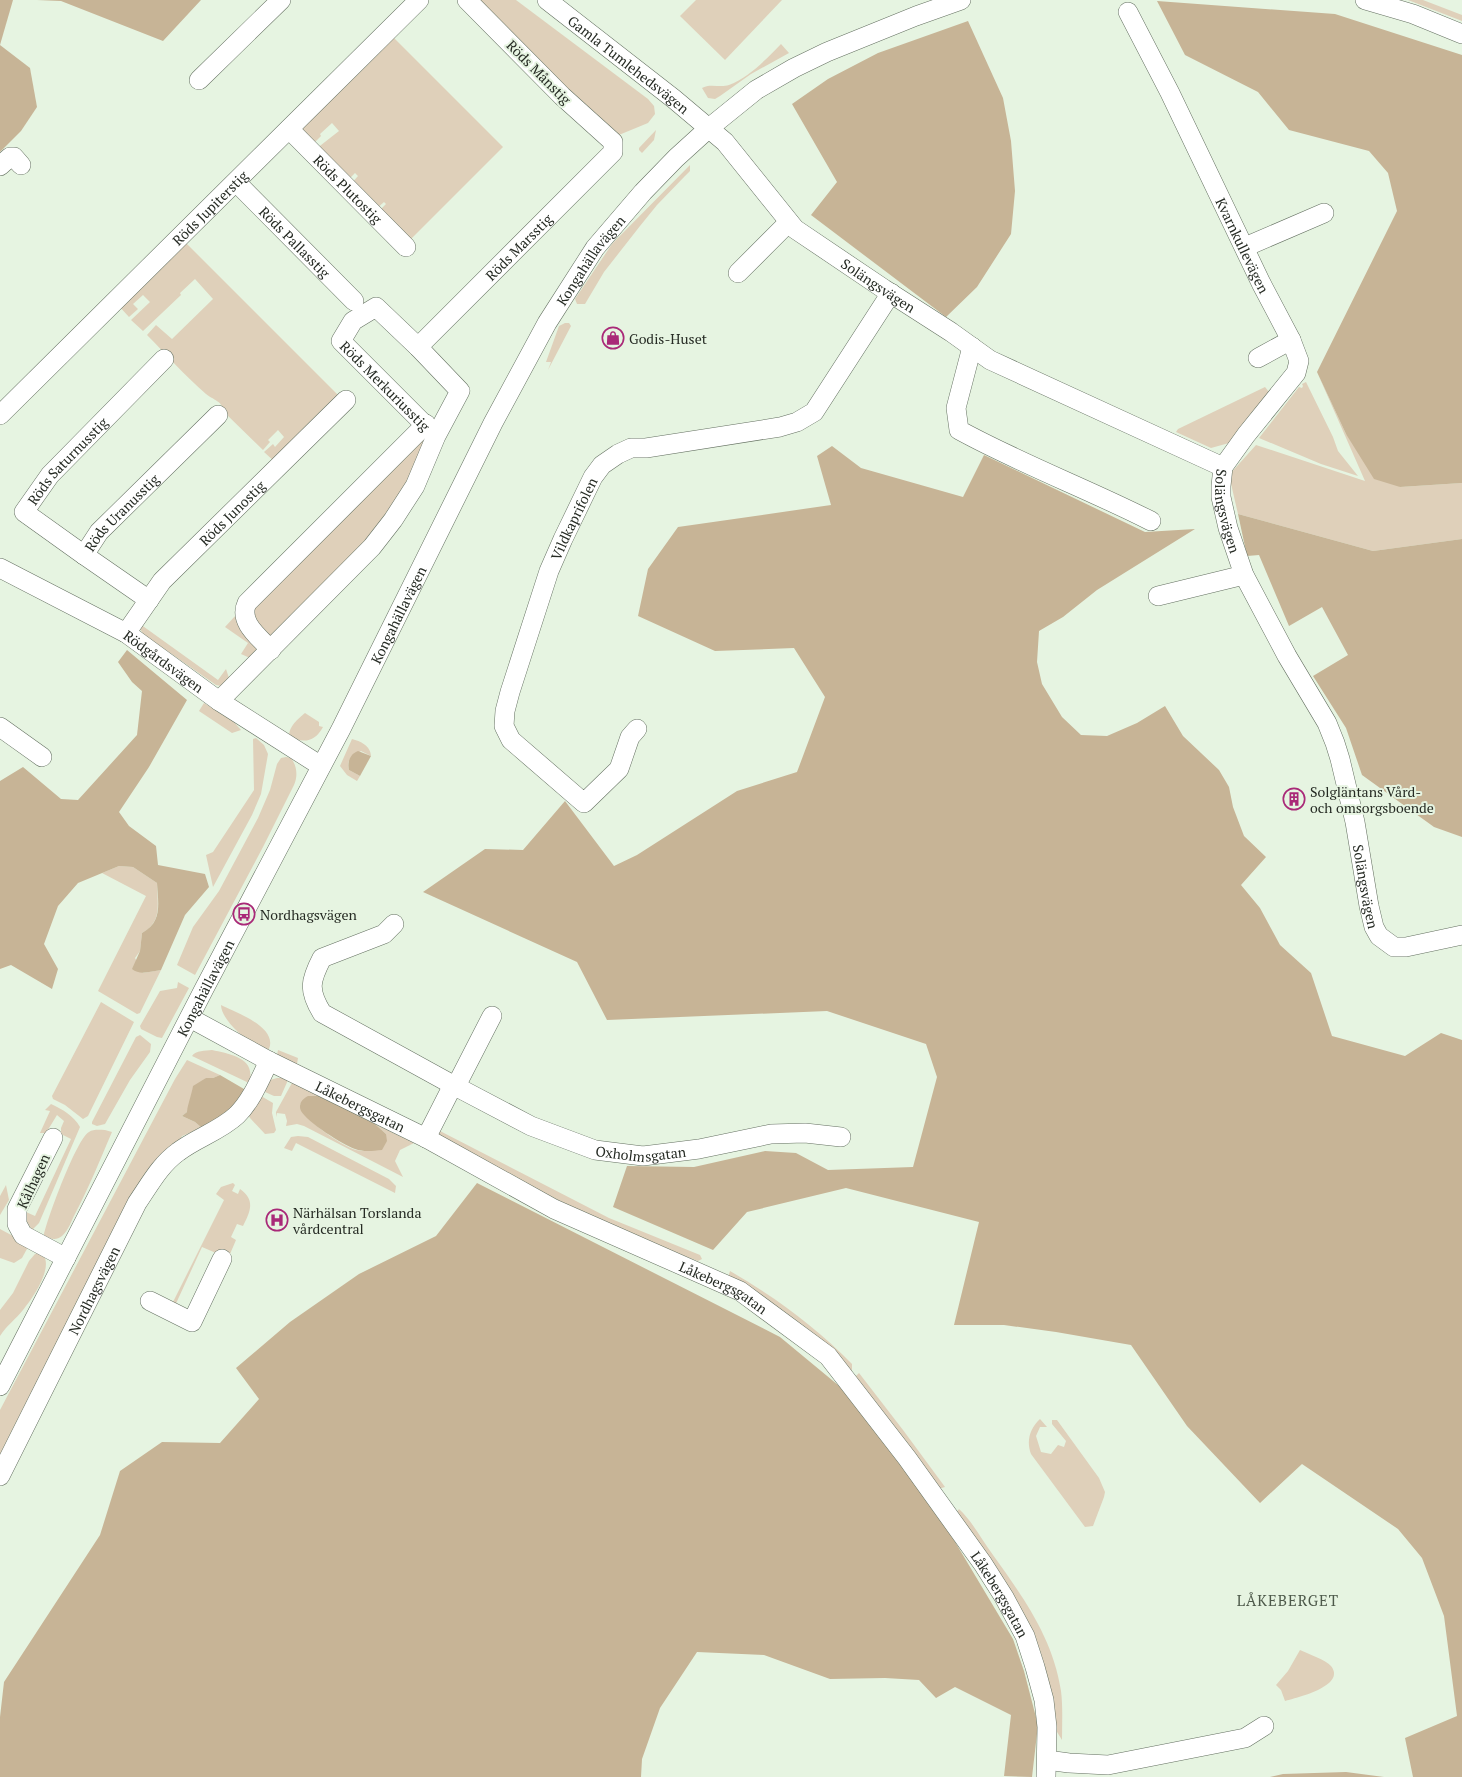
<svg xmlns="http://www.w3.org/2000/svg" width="1462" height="1777" font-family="'PT Serif',serif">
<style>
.green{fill:#dfd0ba}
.forest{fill:#c7b496}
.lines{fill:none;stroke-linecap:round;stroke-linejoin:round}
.minor-casing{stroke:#647061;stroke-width:20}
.minor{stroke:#fff;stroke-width:19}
.labels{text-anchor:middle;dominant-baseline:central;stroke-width:4;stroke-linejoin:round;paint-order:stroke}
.street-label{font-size:14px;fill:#262b24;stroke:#e6f4e1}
.poi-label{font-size:14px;fill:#262b24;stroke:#e6f4e1;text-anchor:start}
.neighbourhood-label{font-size:15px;letter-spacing:1px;fill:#4d594a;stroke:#e6f4e1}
</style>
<rect width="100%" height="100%" fill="#e6f4e1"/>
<g class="green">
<path d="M477 0H516L648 99 654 106 655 114 648 123 614 137Z"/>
<path d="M696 0H782L725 60 680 16Z"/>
<path d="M1408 0H1423L1462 15V21Z"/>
<path d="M390 34 503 147 409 241 379 211 386 204 384 202 376 209 351 184 358 176 355 173 348 180 316 149 339 131 332 123 320 134 321 136 312 145 297 128Z"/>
<path d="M781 44 789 53 751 74 720 96 715 99 708 98 702 88C710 83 720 88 729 85 750 77 766 59 781 44Z"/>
<path d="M656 130 654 140 642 153 639 150V148Z"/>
<path d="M690 165V171L685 176 657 205 640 226 604 272 585 304H577L575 299 612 244Z"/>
<path d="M183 240 340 397 275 462 264 452 273 444 275 447 284 437 278 430 268 440 270 442 263 450 224 412C223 401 213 400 206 394 185 376 166 354 147 335L156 325 172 339 213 299 195 279 180 293 181 295 143 331 131 320 150 302 143 295 133 304 138 309 129 317 118 305Z"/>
<path d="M565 323H569L571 326 548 370 551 362H546L559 326Z"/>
<path d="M1317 372 1346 434 1400 487 1462 483V539L1373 551 1238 514 1229 475 1256 445 1365 481Z"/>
<path d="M1306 382 1333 437 1338 451 1358 476 1321 464 1259 438 1299 387 1302 388 1303 386 1302 384Z"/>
<path d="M1265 387 1269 392 1229 443 1211 448 1176 432 1178 429Z"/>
<path d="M420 438H426V444L398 500 376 532 271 637 252 617V606Z"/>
<path d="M236 615 260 639 261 646 250 658 241 654 248 643 225 627Z"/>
<path d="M140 624 218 680 226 669 229 678 221 686 216 685 143 634 139 627Z"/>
<path d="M204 703 233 721 241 730 232 733 199 711Z"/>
<path d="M305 713 319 722V726L323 727C315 742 303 744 289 736 289 726 298 719 305 713Z"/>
<path d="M256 738 264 745 268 754 261 794 252 815 213 887 206 855 213 852 254 790 253 739Z"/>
<path d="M352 739C360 741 371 746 371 756L361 751C352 756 346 759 349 770L360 776 357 781 347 775 340 766Z"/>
<path d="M286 757 291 758C297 766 298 776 294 785L263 847 195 975 177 965 193 927 219 891 258 818 270 790 277 764 281 758Z"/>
<path d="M119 866 133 867 157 883C157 903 163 922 142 933L140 951 135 958 143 973 161 970 140 1013 137 1014 98 991 146 896 102 873Z"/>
<path d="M178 982 189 988 162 1038 157 1037 141 1029 140 1026 160 991 177 988Z"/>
<path d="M101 1002 134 1022 88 1116 83 1119 65 1105 53 1099 52 1096Z"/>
<path d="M221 1005C235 1012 278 1027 269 1049 253 1049 221 1021 221 1005Z"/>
<path d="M140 1035 151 1044 150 1052 130 1080 105 1124 97 1126 92 1124V1122L136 1037Z"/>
<path d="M212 1050C230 1054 257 1058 249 1083L192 1056C196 1050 205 1051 212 1050Z"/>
<path d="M278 1050 298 1058 297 1064 295 1065 277 1055Z"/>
<path d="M187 1060 220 1075 213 1078H206L190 1102 187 1112 182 1116 195 1122 202 1128 182 1136 179 1141 160 1155 146 1172 137 1188 129 1198 125 1210 100 1256 0 1463V1410L175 1079Z"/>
<path d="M277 1078H286L288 1080 281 1096H274L265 1092 270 1080Z"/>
<path d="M293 1081 322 1096 300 1104C302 1119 342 1146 356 1150 360 1151 364 1151 368 1151L386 1134 375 1124 414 1143 400 1150 395 1161 403 1177 304 1126 297 1124 286 1126 287 1121 285 1114 277 1113 276 1117V1112Z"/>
<path d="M261 1096 273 1103 272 1113 276 1130 274 1133 265 1134 250 1118 249 1116Z"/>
<path d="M51 1104C62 1109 74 1116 80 1127L39 1223 32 1230 26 1220V1212L35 1216 71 1139 61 1134V1128L64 1121 57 1115 46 1133H40L50 1111 45 1110Z"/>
<path d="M105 1130 112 1132C100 1160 90 1185 76 1212 72 1219 69 1230 62 1236 56 1241 50 1239 44 1235 47 1219 77 1138 89 1132 93 1129 100 1130 105 1130Z"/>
<path d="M440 1131 609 1218 700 1255 702 1259 698 1261C607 1230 522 1182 438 1135Z"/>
<path d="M298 1136 308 1137 389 1179 396 1186 395 1193 296 1143 292 1151 284 1148 291 1137Z"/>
<path d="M233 1183 235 1185 232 1191 238 1194 240 1189C256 1200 250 1212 243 1226L237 1224 231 1237 236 1240 230 1254 223 1256 202 1247 173 1310 170 1308 224 1200 216 1194 221 1187Z"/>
<path d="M6 1185 9 1200 0 1215V1196Z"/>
<path d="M0 1229 26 1243 28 1247 22 1258 14 1263 0 1258Z"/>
<path d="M40 1252C57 1263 33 1298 23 1310 16 1319 6 1326 0 1336V1310L13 1293 29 1261 35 1254Z"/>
<path d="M730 1271C775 1297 816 1327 852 1364V1374L728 1277Z"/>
<path d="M859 1373 903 1430 945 1487 938 1489 854 1378Z"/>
<path d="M1040 1419 1047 1427H1040L1036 1436 1041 1452 1051 1454 1058 1445 1064 1447 1066 1441 1052 1424V1420H1057L1099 1478 1105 1492 1104 1497 1093 1526 1085 1527 1031 1454C1026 1441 1030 1428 1040 1419Z"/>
<path d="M959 1509C972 1521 982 1540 993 1555 1023 1597 1053 1638 1061 1691 1063 1707 1062 1724 1062 1740L1054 1727 1045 1678 956 1513Z"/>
<path d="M1300 1650C1308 1654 1326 1660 1331 1666 1347 1686 1296 1698 1285 1701L1281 1690 1276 1685 1288 1671Z"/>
</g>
<g class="forest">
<path d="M0 0H13L0 45Z"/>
<path d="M37 0H201L163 41 61 1Z"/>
<path d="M1157 1 1335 14 1462 55V483L1400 487 1374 479 1346 434 1317 372 1397 211 1388 173 1369 151 1289 130 1258 92 1185 55Z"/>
<path d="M968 21 1003 98 1011 141 1015 191 1011 234 977 287 946 317 811 215 837 182 792 104 828 79 878 53Z"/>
<path d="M0 45 30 68 37 107 21 131 0 152Z"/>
<path d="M832 446 861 468 963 497 984 455 1145 532 1195 529 1097 590 1063 617 1039 631 1037 662 1042 684 1062 717 1081 735 1107 736 1137 723 1165 706 1183 736 1219 770 1229 787 1233 807 1244 836 1266 857 1241 885 1260 908 1280 945 1311 973 1332 1036 1405 1056 1441 1033 1462 1040V1777H1413L1405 1738 1457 1716 1444 1616 1422 1558 1398 1529 1302 1464 1260 1503 1187 1426 1131 1345 1056 1332 1004 1325H954L979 1222 846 1188 747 1212 713 1250 613 1207 627 1166 694 1167 765 1151 796 1153 828 1170 913 1167 937 1077 926 1044 827 1011 607 1020 577 962 423 892 485 849 523 850 565 801 614 866 637 855 737 791 797 772 825 697 794 648 715 651 638 616 648 569 678 527 831 505 817 456Z"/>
<path d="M1238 514 1373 551 1462 539V837L1434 827 1362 775 1346 728 1313 676 1348 655 1322 607 1289 626 1259 555 1247 556Z"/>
<path d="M127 650 187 700 149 767 119 812 129 826 156 846 158 865 205 874 209 887 185 915 161 970C152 971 140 976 132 969L140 951 142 933C163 922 158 903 157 883L133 867 119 866 78 883 58 906 44 944 58 969 52 989 11 965 0 969V781L23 767 61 799 78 800 137 735 142 691 132 682 118 662Z"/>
<path d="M358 751 371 756 360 776 349 770C347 762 350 754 358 751Z"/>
<path d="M220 1075 244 1089V1091L230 1111 202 1128 195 1122 182 1116 187 1112C187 1107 192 1093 193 1086L206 1078H213Z"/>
<path d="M308 1096H322L375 1124 386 1134 387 1141 382 1150C372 1151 363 1152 355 1149 342 1144 308 1123 301 1111 298 1104 302 1099 308 1096Z"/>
<path d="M477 1183 780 1337 844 1390 942 1520 1013 1639 1024 1671 1038 1725 1032 1777 1004 1776 1011 1715 955 1687 936 1698 919 1680 885 1678 830 1679 764 1655 697 1652 660 1708 642 1759 641 1777H0V1717L4 1682 100 1535 120 1471 162 1442 220 1443 259 1399 236 1368 290 1322 359 1274 436 1236Z"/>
<path d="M1346 1772 1384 1777H1270L1283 1774Z"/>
</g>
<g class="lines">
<g class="minor-casing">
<g id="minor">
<path id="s1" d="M547 0 674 99 725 142 795 229 884 289 951 332 990 360 1223 467"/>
<path d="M1365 0 1413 14 1462 34"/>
<path id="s2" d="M1128 12 1170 93 1261 283 1291 340 1299 361 1296 373 1246 435 1223 467 1221 486V497L1228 528 1244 575 1287 656 1327 723 1335 743 1340 759 1355 822 1369 906 1374 927 1379 936 1394 947H1406L1462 935"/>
<path d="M199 80 281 0"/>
<path id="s3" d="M289 129 406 247"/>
<path d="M0 166 10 157H14L21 165"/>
<path id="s4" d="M236 182 354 301"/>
<path d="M1245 247 1324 213"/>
<path d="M738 273 789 222"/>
<path id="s5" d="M418 347 613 152V142L562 96 467 0"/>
<path d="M972 347 956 408 959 430C1021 464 1088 489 1151 521"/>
<path d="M1258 358 1291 340"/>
<path id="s6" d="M0 415 419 0"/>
<path id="s7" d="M84 555 24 512 50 475 164 359"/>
<path id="s8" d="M0 568 126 633 219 701 321 766"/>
<path d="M1158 596 1244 575"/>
<path id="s9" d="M149 600 84 555 99 532 218 415"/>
<path id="s10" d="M126 633 162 581 346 400"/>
<path d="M271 650C259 637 238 622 247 603L426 424"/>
<path id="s11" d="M219 701 372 547 393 520 415 486 436 436 460 391 418 347 376 307 353 321 341 341 436 436"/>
<path d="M0 727 42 757"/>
<path id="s12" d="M637 729 630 737 619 769 584 803 511 740 504 726 505 711 510 692 549 571 563 539 593 477 602 465 618 454 631 448H646L780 427 797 422 814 412 891 293"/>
<path d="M394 924 384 934 322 958C310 981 308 990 322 1013L453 1085"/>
<path id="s13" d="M190 1018 269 1061 426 1138 554 1209 740 1291 828 1356 907 1458 983 1564 1004 1597 1025 1636 1035 1667 1044 1700 1047 1727 1046 1777"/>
<path d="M456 1086 492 1016"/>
<path d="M53 1138 17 1209V1224L23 1235 66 1258"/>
<path id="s14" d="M426 1138 453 1085 531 1126 595 1150 643 1156 699 1149 771 1134 805 1133 841 1137"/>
<path d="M150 1301 192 1322 222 1259"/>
<path id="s15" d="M0 1386 204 989 341 729 493 423 547 323 595 248 643 192 676 158 709 128 756 90 794 68 827 52 916 16 961 0"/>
<path id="s16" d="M0 1476 137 1203C150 1184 160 1165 178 1152 196 1138 220 1131 237 1115 252 1100 260 1079 269 1061"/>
<path d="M1047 1760 1069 1763 1108 1765 1245 1738 1264 1726"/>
</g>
</g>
<use href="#minor" class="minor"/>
</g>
<defs>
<g id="shop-ring" transform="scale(1.125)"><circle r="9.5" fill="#e6f4e1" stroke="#a92978" stroke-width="1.5"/><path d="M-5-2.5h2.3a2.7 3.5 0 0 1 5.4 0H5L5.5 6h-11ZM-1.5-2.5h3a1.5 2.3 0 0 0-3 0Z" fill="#a92978"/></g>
<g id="building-ring" transform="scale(1.125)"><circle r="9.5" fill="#e6f4e1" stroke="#a92978" stroke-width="1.5"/><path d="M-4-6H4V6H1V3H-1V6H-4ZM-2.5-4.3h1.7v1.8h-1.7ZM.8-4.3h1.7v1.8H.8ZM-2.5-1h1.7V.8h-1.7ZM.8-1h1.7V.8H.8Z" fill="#a92978"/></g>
<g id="bus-ring" transform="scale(1.125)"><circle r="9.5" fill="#e6f4e1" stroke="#a92978" stroke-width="1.5"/><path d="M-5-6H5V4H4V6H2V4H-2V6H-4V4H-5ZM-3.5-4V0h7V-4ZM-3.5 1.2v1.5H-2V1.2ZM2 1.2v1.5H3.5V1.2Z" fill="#a92978"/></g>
<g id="hospital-ring" transform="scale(1.125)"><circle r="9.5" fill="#e6f4e1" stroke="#a92978" stroke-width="1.5"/><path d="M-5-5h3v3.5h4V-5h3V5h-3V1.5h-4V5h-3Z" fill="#a92978"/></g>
</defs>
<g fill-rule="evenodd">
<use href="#shop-ring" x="613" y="338"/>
<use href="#building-ring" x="1294" y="799"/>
<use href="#bus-ring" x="244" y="914"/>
<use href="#hospital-ring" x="277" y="1220"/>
</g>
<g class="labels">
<g class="street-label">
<text stroke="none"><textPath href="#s1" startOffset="104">Gamla Tumlehedsvägen</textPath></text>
<text transform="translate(539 72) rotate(45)">Röds Månstig</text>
<text stroke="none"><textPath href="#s3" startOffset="84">Röds Plutostig</textPath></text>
<text stroke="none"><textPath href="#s6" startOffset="295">Röds Jupiterstig</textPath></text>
<text stroke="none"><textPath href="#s4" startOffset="84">Röds Pallasstig</textPath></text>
<text stroke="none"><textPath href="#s5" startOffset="142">Röds Marsstig</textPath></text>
<text stroke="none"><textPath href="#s2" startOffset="260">Kvarnkullevägen</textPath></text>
<text stroke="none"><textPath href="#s15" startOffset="1272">Kongahällavägen</textPath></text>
<text stroke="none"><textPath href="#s1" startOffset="440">Solängsvägen</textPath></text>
<text stroke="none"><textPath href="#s11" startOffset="629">Röds Merkuriusstig</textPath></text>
<text stroke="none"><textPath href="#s7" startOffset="141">Röds Saturnusstig</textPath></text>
<text stroke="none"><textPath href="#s2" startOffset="565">Solängsvägen</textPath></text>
<text stroke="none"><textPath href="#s9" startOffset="136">Röds Uranusstig</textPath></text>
<text stroke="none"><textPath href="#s10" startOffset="161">Röds Junostig</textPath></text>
<text stroke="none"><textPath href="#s12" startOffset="425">Vildkaprifolen</textPath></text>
<text stroke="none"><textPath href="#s15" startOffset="868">Kongahällavägen</textPath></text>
<text stroke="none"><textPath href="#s8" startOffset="189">Rödgårdsvägen</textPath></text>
<text stroke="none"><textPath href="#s2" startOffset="970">Solängsvägen</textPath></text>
<text stroke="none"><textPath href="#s15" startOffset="448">Kongahällavägen</textPath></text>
<text stroke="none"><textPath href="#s13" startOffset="192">Låkebergsgatan</textPath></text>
<text stroke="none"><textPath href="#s14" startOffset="262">Oxholmsgatan</textPath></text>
<text transform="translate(33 1181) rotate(-65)">Kålhagen</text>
<text stroke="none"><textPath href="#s13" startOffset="598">Låkebergsgatan</textPath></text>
<text stroke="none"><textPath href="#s16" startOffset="208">Nordhagsvägen</textPath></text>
<text stroke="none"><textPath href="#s13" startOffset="1018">Låkebergsgatan</textPath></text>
</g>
<g class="poi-label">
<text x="629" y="338">Godis-Huset</text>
<text x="1310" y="791">Solgläntans Vård-<tspan x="1310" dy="16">och omsorgsboende</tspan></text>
<text x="260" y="914">Nordhagsvägen</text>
<text x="293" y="1212">Närhälsan Torslanda<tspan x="293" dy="16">vårdcentral</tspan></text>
</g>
<g class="neighbourhood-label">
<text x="1288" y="1600">LÅKEBERGET</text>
</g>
</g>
</svg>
